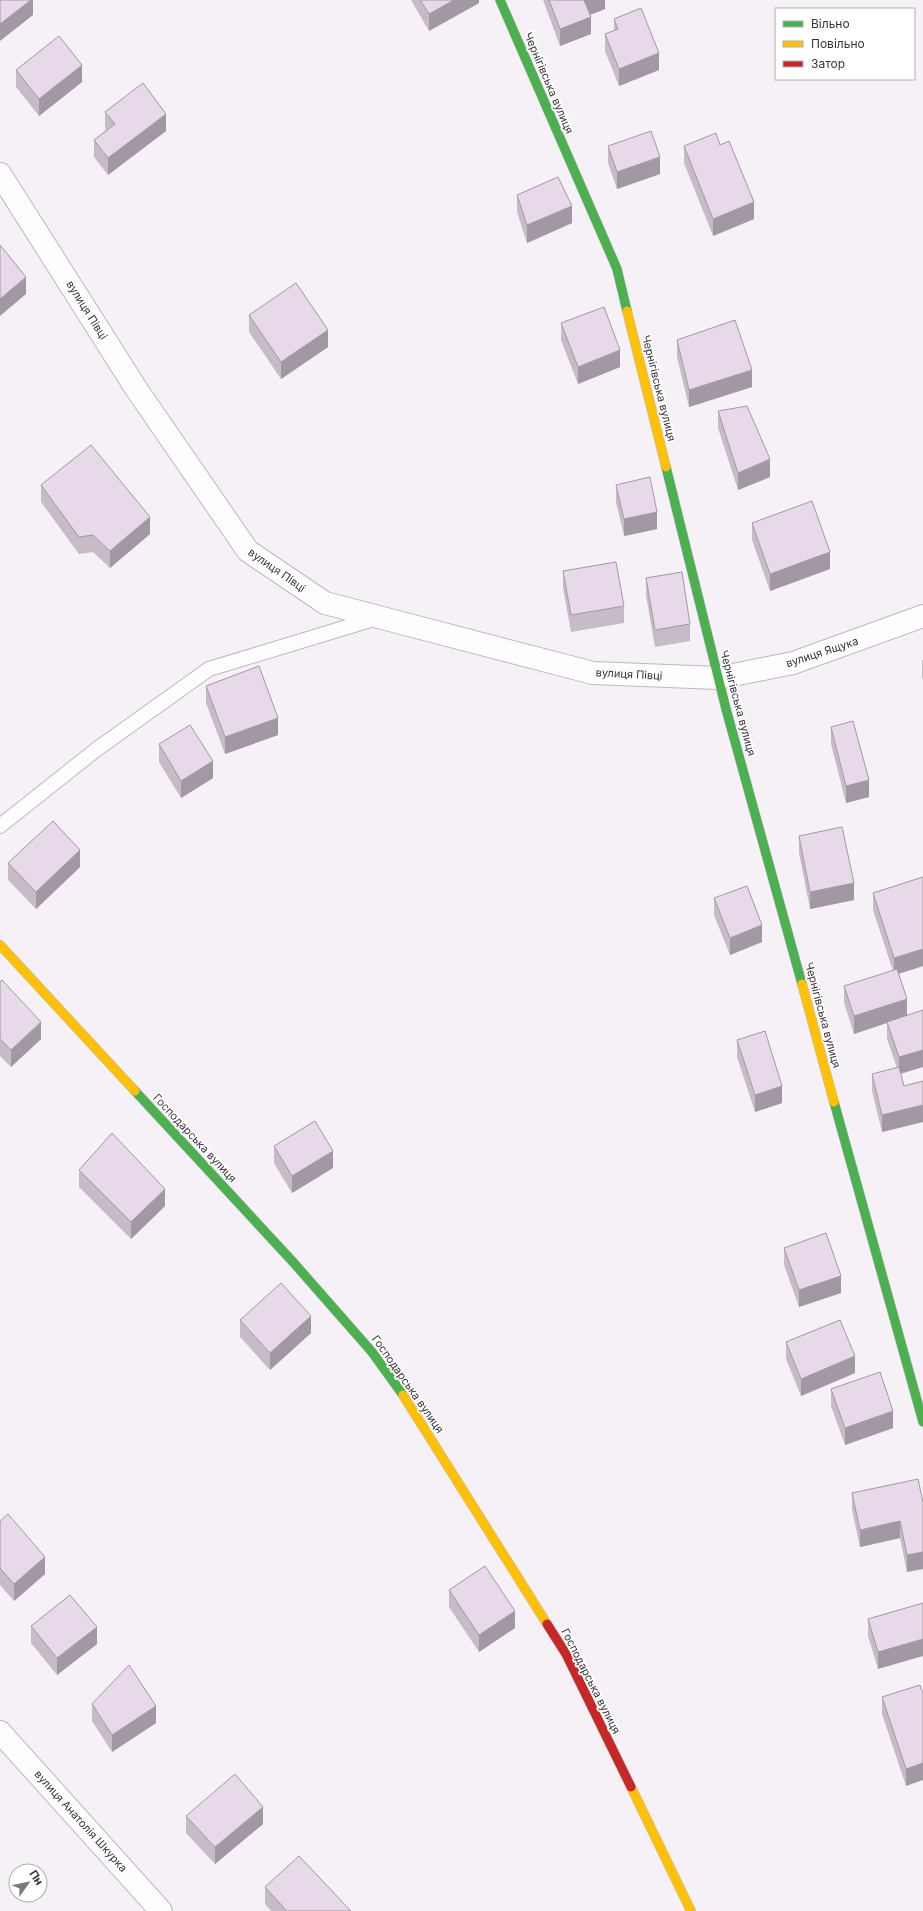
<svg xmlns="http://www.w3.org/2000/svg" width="923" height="1911" font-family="Inter,sans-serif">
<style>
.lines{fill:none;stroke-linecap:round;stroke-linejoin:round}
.lane-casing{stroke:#bdb8be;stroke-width:16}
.street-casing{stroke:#bdb8be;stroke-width:24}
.fast-casing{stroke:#bdb8be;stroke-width:10}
.slow-casing{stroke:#bdb8be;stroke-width:10}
.jam-casing{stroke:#bdb8be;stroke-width:10}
.lane{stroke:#fefdfe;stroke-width:14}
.street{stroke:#fefdfe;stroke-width:22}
.fast{stroke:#4caf50;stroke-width:9}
.slow{stroke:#ffc107;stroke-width:9}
.jam{stroke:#c62828;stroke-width:9}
.wall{fill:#c7bbc8}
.shaded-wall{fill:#a298a3}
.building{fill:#e7d9e9;stroke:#a298a3}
.labels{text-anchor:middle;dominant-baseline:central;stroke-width:3.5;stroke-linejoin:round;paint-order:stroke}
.street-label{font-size:11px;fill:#383439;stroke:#fff}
</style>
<rect width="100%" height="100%" fill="#f6f0f7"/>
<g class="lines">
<g class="lane-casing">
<path id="lane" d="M0 826 97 749 209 669 377 618"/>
</g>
<g class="street-casing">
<g id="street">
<path d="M0 174 137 390 248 551 325 603 593 673 718 678 793 663 923 616"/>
<path d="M0 1732 161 1911"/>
</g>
</g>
<g class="fast-casing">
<g id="fast">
<path d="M500 0 617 269 627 311"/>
<path d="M666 467 726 709 802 984"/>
<path d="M135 1091 293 1262 372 1352 403 1395"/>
<path d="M834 1102 923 1422"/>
</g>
</g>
<g class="slow-casing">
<g id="slow">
<path d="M627 311 666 467"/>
<path d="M0 945 135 1091"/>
<path d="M802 984 834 1102"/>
<path d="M403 1395 547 1624"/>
<path d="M631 1787 691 1911"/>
</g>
</g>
<g class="jam-casing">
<path id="jam" d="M547 1624 566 1654 631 1787"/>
</g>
<use href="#lane" class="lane"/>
<use href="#street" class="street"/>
<use href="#fast" class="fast"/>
<use href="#slow" class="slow"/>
<use href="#jam" class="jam"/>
</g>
<g class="wall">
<path d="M411 0H479V3L429 31Z"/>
<path d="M543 0H605V9L590 15 591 34 560 46Z"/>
<path d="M614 19 659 70 619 86 605 51V34L614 31Z"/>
<path d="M16 70 82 82 39 116 16 87Z"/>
<path d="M105 112 166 131 108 175 94 157V140L106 130 105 129Z"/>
<path d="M720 145 754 219 713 236 684 163V146Z"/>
<path d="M608 146 660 174 617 189 608 163Z"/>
<path d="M517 195 572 223 527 243 517 212Z"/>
<path d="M249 315 328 347 281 379 249 332Z"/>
<path d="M561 323 620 367 578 384 561 340Z"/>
<path d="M677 340 752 387 689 407 677 357Z"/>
<path d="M718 411 770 477 738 490 718 428Z"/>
<path d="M41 485 150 534 110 568 93 552 79 554 41 502Z"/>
<path d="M616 485 657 529 624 536 616 502Z"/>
<path d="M752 523 830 569 770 591 752 540Z"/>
<path d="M563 571 624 606V623L571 632 563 588Z"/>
<path d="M646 578 690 624V641L655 647 646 595Z"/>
<path d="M922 660H923V680L922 677Z"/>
<path d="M206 686 278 735 225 754 206 703Z"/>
<path d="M831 727 869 797 846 803 831 744Z"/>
<path d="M159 744 213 778 181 798 159 762Z"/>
<path d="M799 836 854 900 810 909 799 853Z"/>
<path d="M8 863 80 867 36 909 8 880Z"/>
<path d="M923 877V966L899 974 907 1016 923 1010V1067L901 1074 904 1086 923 1081V1122L882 1132 872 1091V1074L897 1068 887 1039V1023L854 1034 844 1003V986L893 971 873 910V893Z"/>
<path d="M714 898 762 942 730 955 714 915Z"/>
<path d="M0 982 41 1039 11 1067 0 1056Z"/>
<path d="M737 1040 782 1103 755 1112 737 1057Z"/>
<path d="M274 1146 333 1168 292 1193 274 1163Z"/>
<path d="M79 1170 165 1206 131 1239 79 1187Z"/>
<path d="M784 1248 841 1293 799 1307 784 1265Z"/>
<path d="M240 1320 311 1333 270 1370 240 1337Z"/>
<path d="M786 1342 855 1373 801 1396 786 1359Z"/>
<path d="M831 1389 893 1428 845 1445 831 1406Z"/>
<path d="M852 1493 923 1503 907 1572 900 1538 860 1547 852 1510Z"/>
<path d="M0 1521 45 1574 14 1601 0 1585Z"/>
<path d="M449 1590 515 1628 479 1652 449 1607Z"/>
<path d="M923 1603 878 1669 868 1636V1619Z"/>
<path d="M31 1626 97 1644 57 1675 31 1643Z"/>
<path d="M920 1685 906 1786 882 1714V1697Z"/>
<path d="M92 1704 156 1723 112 1752 92 1721Z"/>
<path d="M186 1816 263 1824 215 1864 186 1833Z"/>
<path d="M265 1887 351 1911H271L265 1904Z"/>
</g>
<g class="shaded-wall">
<path d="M31 0H33V15L0 41V24Z"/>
<path d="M454 0H479V3L429 31V14Z"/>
<path d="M584 0H605V9L584 17Z"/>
<path d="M591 17V34L560 46V29Z"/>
<path d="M659 53V70L619 86V69Z"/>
<path d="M82 65V82L39 116V99Z"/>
<path d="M166 114V131L108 175V158Z"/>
<path d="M660 157V174L617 189V172Z"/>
<path d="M754 202V219L713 236V219Z"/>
<path d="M572 206V223L527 243V225Z"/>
<path d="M26 277V294L0 316V299Z"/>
<path d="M328 330V347L281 379V362Z"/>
<path d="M620 350V367L578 384V367Z"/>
<path d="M752 370V387L689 407V390Z"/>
<path d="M770 459V477L738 490V473Z"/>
<path d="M657 512V529L624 536V519Z"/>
<path d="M150 517V534L110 568V551Z"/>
<path d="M830 552V569L770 591V574Z"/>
<path d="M278 718V735L225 754V737Z"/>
<path d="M213 761V778L181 798V781Z"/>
<path d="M869 780V797L846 803V786Z"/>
<path d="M80 850V867L36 909V892Z"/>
<path d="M854 883V900L810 909V892Z"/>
<path d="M762 925V942L730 955V938Z"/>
<path d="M923 949V966L894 975V958Z"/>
<path d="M907 999V1016L854 1034V1016Z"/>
<path d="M41 1022V1039L11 1067V1050Z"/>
<path d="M923 1050V1067L899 1074V1057Z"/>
<path d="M782 1086V1103L755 1112V1095Z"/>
<path d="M923 1105V1122L882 1132V1115Z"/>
<path d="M333 1151V1168L292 1193V1176Z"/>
<path d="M165 1189V1206L131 1239V1222Z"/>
<path d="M841 1276V1293L799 1307V1290Z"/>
<path d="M311 1316V1333L270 1370V1353Z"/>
<path d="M855 1356V1373L801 1396V1379Z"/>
<path d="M893 1411V1428L845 1445V1428Z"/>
<path d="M900 1521V1538L860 1547V1530Z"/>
<path d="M923 1552V1569L907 1572V1555Z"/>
<path d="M45 1557V1574L14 1601V1584Z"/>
<path d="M515 1611V1628L479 1652V1635Z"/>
<path d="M97 1627V1644L57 1675V1658Z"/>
<path d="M923 1639V1656L878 1669V1652Z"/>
<path d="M156 1706V1723L112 1752V1735Z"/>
<path d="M923 1763V1780L906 1786V1769Z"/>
<path d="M263 1807V1824L215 1864V1847Z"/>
</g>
<g class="building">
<path d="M0 0H31L0 24Z"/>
<path d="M420 0H454L429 14Z"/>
<path d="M549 0H584L591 17 560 29Z"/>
<path d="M641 8 659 53 619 69 605 34 618 29 614 19Z"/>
<path d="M59 36 82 65 39 99 16 70Z"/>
<path d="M143 83 166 114 108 158 94 140 115 124 105 112Z"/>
<path d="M651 131 660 157 617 172 608 146Z"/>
<path d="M716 133 720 145 729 141 754 202 713 219 684 146Z"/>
<path d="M558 177 572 206 527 225 517 195Z"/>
<path d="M0 245 26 277 0 299Z"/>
<path d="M296 283 328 330 281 362 249 315Z"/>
<path d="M604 307 620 350 578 367 561 323Z"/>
<path d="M735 320 752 370 689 390 677 340Z"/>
<path d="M747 406 770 459 738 473 718 411Z"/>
<path d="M91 445 150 517 110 551 93 535 79 537 41 485Z"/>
<path d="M650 477 657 512 624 519 616 485Z"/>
<path d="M812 501 830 552 770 574 752 523Z"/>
<path d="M616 562 624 606 571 615 563 571Z"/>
<path d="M682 572 690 624 655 630 646 578Z"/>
<path d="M259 666 278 718 225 737 206 686Z"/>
<path d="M853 721 869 780 846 786 831 727Z"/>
<path d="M190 725 213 761 181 781 159 744Z"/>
<path d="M53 821 80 850 36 892 8 863Z"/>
<path d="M842 827 854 883 810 892 799 836Z"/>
<path d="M923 877V949L894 958 873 893Z"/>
<path d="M747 886 762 925 730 938 714 898Z"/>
<path d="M897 969 907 999 854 1016 844 986Z"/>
<path d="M2 980 41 1022 11 1050 0 1039V982Z"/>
<path d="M923 1010V1050L899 1057 887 1022Z"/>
<path d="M765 1031 782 1086 755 1095 737 1040Z"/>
<path d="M899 1067 904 1086 923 1081V1105L882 1115 872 1074Z"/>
<path d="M315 1121 333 1151 292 1176 274 1146Z"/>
<path d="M112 1133 165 1189 131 1222 79 1170Z"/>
<path d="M826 1233 841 1276 799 1290 784 1248Z"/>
<path d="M281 1283 311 1316 270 1353 240 1320Z"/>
<path d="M840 1320 855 1356 801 1379 786 1342Z"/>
<path d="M880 1372 893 1411 845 1428 831 1389Z"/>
<path d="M918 1479 923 1503V1552L907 1555 900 1521 860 1530 852 1493Z"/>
<path d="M8 1514 45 1557 14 1584 0 1568V1521Z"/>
<path d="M485 1566 515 1611 479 1635 449 1590Z"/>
<path d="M70 1595 97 1627 57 1658 31 1626Z"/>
<path d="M923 1603V1639L878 1652 868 1619Z"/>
<path d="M129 1665 156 1706 112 1735 92 1704Z"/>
<path d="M920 1685 923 1693V1763L906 1769 882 1697Z"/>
<path d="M235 1774 263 1807 215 1847 186 1816Z"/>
<path d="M299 1856 351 1911H287L265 1887Z"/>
</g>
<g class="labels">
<g class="street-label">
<text transform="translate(549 83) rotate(67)">Чернігівська вулиця</text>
<text transform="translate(87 310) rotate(58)">вулиця Півці</text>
<text transform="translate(659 388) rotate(76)">Чернігівська вулиця</text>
<text transform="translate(277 570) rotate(35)">вулиця Півці</text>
<text transform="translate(822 652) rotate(-18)">вулиця Ящука</text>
<text transform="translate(629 674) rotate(3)">вулиця Півці</text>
<text transform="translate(738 703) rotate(75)">Чернігівська вулиця</text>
<text transform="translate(823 1015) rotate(75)">Чернігівська вулиця</text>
<text transform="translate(195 1138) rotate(47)">Господарська вулиця</text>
<text transform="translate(408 1384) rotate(55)">Господарська вулиця</text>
<text transform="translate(591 1681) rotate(63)">Господарська вулиця</text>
<text transform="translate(81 1821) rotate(48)">вулиця Анатолія Шкурка</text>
</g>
</g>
<rect x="775" y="8" width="140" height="72" fill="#ffffff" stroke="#afaeb0"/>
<rect x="783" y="21" width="20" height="6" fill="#4caf50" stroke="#afaeb0"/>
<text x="811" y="28" font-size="12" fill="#383439">Вільно</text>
<rect x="783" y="41" width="20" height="6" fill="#ffc107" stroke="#afaeb0"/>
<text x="811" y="48" font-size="12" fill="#383439">Повільно</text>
<rect x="783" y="61" width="20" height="6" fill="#c62828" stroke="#afaeb0"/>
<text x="811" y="68" font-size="12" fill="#383439">Затор</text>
<g transform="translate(28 1883) rotate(57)"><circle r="19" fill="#ffffff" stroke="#afaeb0"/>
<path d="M0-3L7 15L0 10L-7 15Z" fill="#7a767c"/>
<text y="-6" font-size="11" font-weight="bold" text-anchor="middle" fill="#383439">Пн</text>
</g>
</svg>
